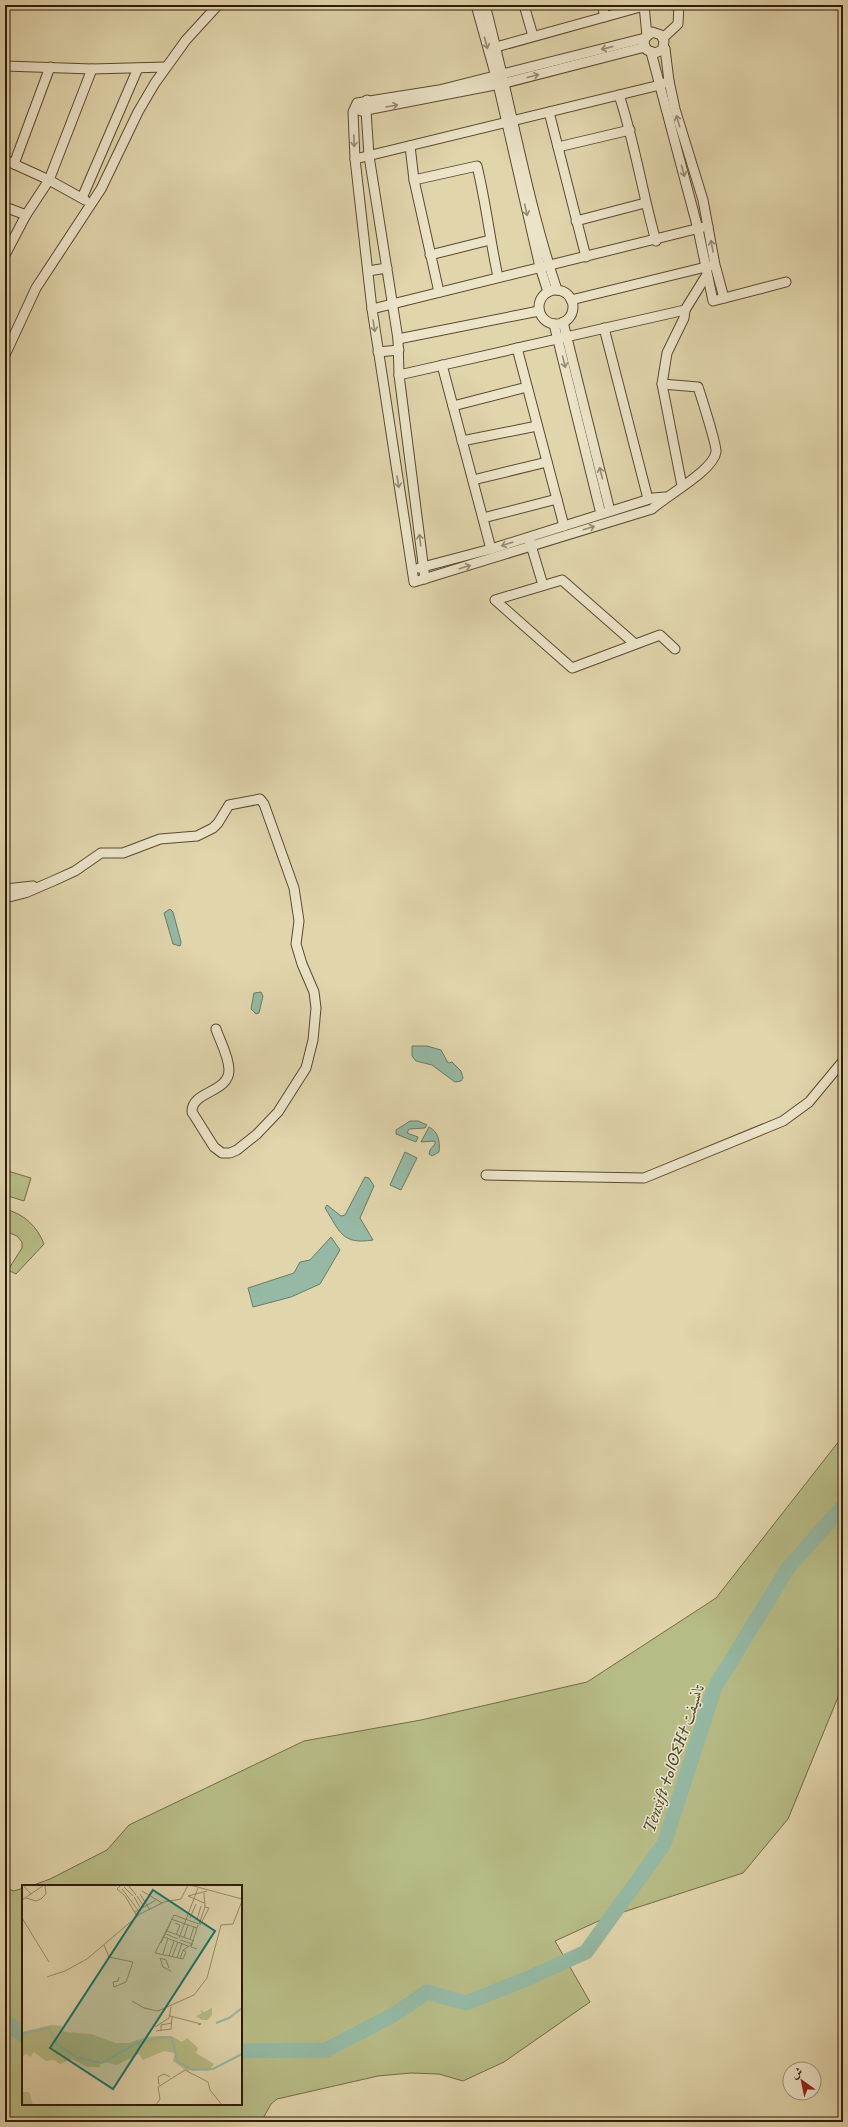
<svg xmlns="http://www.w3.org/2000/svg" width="848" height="2127" font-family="'IM FELL Great Primer',Amiri,'Noto Sans Tifinagh',serif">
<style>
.green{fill:#b7bc86;stroke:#726c46}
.water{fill:#95b9a4;stroke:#6b7a65}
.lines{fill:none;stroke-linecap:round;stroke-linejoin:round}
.river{stroke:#95b9a4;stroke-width:15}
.minor-casing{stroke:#5a4a30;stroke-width:11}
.minor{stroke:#ece4c9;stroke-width:9}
.oneway{stroke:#968a72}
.labels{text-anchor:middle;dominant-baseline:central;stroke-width:3;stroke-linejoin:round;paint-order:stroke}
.water-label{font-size:16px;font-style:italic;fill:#4c4a36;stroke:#ece4c9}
.inset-river{fill:none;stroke:#95b9a4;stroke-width:2}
.inset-road{fill:none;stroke:#998b6a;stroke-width:1}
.view{fill:#0f766e;fill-opacity:0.15;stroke:#0f766e;stroke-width:2}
.inset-edge{fill:none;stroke:#2d1b07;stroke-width:2}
</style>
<rect width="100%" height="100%" fill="#e1d5ac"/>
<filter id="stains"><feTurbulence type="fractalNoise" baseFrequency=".005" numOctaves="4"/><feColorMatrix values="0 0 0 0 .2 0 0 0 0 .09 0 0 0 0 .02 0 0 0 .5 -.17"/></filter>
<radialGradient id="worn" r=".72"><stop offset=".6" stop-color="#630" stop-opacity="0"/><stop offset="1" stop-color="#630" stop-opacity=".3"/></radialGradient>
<g class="green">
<path d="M8 1171 31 1178 24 1201 5 1195V1180Z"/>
<path d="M5 1209C24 1214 37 1226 44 1244L16 1274 8 1270 22 1248V1242L17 1236 5 1231Z"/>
<path d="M843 1436V1685L788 1819 743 1873 605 1918 555 1941 590 2002 504 2062 463 2081 439 2074 411 2073 378 2076 277 2099 271 2104 261 2122H5V1888L14 1891 23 1888V2104H241V1886H31L50 1879 107 1850 129 1825 304 1741 421 1720 587 1682 716 1598Z"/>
</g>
<g class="water">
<path d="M170 909 173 912 181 942 180 946 173 944 164 913Z"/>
<path d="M261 992 263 996 259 1013 256 1014 251 1009 254 993Z"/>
<path d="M412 1046H427L441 1050 448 1063 452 1062 461 1071 463 1078 461 1081 455 1082 432 1065 416 1061 412 1056Z"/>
<path d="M410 1121H418L427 1125 425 1128 409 1129 407 1133 418 1137 416 1142 396 1134V1130Z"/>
<path d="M429 1127C439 1132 440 1142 439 1152L432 1156 429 1154 430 1150 435 1144V1141L421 1142Z"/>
<path d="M405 1152 417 1158 401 1190 390 1185Z"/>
<path d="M365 1177 369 1178 374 1186 360 1218 373 1240C342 1245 340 1232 325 1208L327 1205 341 1216 345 1215Z"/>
<path d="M331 1237 340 1250 320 1284 291 1297 253 1307 248 1288 294 1273 300 1262 310 1260Z"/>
</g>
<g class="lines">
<g class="river">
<path d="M5 2021 23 2035"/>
<path d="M241 2051 326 2050 395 2014 427 1992 466 2003 524 1980 586 1952 664 1844 715 1687 788 1568 843 1506"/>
</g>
<g class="minor-casing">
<g id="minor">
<path d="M476 5 498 84 540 267 548 292"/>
<path d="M485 5C510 100 526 197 557 290"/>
<path d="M524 5 533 36"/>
<path d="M602 5 605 17"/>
<path d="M644 5 647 36"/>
<path d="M652 32 661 35 664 41 663 47 665 49 655 53 647 50 644 44 645 38Z"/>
<path d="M645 38 439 90 357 103 353 112 355 159 372 309 414 582 652 509C667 495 713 471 716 452 717 446 701 396 698 387L662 384"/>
<path d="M663 38 678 24 679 5"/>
<path d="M496 47 644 6"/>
<path d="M665 49 669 81 675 109 703 200 715 265 724 298"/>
<path d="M651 52 698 229 713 301 786 282"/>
<path d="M5 66 92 69 166 67"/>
<path d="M619 95C635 143 642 192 656 241"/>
<path d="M367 100 366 110 369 156 398 339 399 375 425 579"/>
<path d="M361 111 505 83 645 47"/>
<path d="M549 112 586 257"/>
<path d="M410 146 414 180 439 292"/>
<path d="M558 147 630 130"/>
<path d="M355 159 660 85 669 81"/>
<path d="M5 160 49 180 85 200"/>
<path d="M14 164 50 67"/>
<path d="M414 180 477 166C486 203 490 240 498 277"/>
<path d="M82 198 138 68"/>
<path d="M5 207 26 215"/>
<path d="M576 221 645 203"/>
<path d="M5 255 26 215 49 180 92 69"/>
<path d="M430 255 490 240"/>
<path d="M368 271 387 268"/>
<circle cx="556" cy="307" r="17"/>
<path d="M571 300 710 266"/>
<path d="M372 309 708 226"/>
<path d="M563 322 610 511"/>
<path d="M554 324 601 514"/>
<path d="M604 328 648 499"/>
<path d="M398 339 539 311"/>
<path d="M517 348 564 526"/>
<path d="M378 352 399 350"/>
<path d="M5 355 36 288 101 189 138 112 155 83 186 40 218 5"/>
<path d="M442 365 491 549"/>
<path d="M399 375 685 310"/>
<path d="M453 406 527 387"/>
<path d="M462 441 537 426"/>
<path d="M473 480 547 462"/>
<path d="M682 486 662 384 667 353 684 318 685 310 706 276"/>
<path d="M483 518 557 499"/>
<path d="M530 542 543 585"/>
<path d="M419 568 491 549 653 498 665 497"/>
<path d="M635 644 562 580 495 600 572 668 660 635 675 649"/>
<path d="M5 889 33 886"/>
<path d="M5 898 25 893 53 881 75 871 101 853H123L160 839 197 836 213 828 218 823 229 805 260 799 264 804 294 888 299 921 296 944 302 964 314 992 316 1008 313 1040 306 1068 278 1112 257 1134 237 1150 230 1153H222L214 1147 192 1112C191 1091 229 1093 229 1070 229 1057 220 1041 216 1029"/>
<path d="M486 1175 644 1178 783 1121 809 1102 843 1061"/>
</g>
</g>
<use href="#minor" class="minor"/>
</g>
<defs><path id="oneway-shaft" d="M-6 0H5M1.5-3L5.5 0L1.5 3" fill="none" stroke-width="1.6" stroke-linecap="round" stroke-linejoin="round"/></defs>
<g class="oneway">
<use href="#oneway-shaft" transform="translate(486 43) rotate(75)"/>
<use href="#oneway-shaft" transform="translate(607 48) rotate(166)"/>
<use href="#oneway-shaft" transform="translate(533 76) rotate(-14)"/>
<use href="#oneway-shaft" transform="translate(392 106) rotate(-10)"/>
<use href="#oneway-shaft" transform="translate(678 121) rotate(-107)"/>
<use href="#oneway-shaft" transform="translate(354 141) rotate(88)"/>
<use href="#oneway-shaft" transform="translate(683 171) rotate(75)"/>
<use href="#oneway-shaft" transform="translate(526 210) rotate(77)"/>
<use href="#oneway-shaft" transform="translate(712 246) rotate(-101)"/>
<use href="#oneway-shaft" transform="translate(374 326) rotate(81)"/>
<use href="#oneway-shaft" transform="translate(564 362) rotate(76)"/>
<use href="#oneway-shaft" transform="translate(601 473) rotate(-104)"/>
<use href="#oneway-shaft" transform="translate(398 482) rotate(81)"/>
<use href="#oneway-shaft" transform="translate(589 528) rotate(-17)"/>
<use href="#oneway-shaft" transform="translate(420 540) rotate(-97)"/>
<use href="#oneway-shaft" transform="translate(507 544) rotate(162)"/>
<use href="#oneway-shaft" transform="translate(465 567) rotate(-17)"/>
</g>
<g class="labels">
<g class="water-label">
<text transform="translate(674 1758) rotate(-71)">Tensift ⵜⴰⵏⵙⵉⴼⵜ تانسيفت</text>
</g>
</g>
<g transform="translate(22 1885)">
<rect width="220" height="220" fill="#e1d5ac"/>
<path d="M190 123V130L186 135H180L174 131 180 128 178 125 182 127ZM29 140 40 141 39 144 43 147 69 149 93 158H107L124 152 139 151H149L160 157 165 153 176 163 174 168 192 179 187 186 173 184 165 186 151 176 153 168 142 166 121 175 117 169 112 171 95 180 78 176V182H65L50 174 38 179 32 175 24 176 12 167 8 172 4 168 0 173V147ZM0 207H7L11 220H0Z" fill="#b7bc86"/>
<path class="inset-river" d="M194 138 207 133 220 123M0 149 27 143 35 159 56 173 80 178 113 159 140 152 150 153 155 176 171 185 191 184 220 169"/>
<path class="inset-road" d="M1 0 9 9M99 0 95 4 103 11 115 31M106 0 114 10M168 0 220 14M102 2 111 11M100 4 116 25M120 6 140 18M118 9 128 25M115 11 122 22M112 12 119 24M4 13 14 16 19 14 24 9 23 0M0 15 22 0M182 18 166 11 185 6M113 27 134 15M0 33 27 77M168 33 174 19M149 34 175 43M175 35 179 21M153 38 158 40 154 50M177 39 183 22 182 8M178 40 187 23 183 22M145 46 172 56M144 49 156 54M142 52 166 61M162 52 166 40M157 53 176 3M168 54 172 42M158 55 171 59M139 58 149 37M82 60 87 72 111 77 104 97 92 102 91 97 96 96 97 92M175 64 169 62 176 40M161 65 164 67 161 74 133 68 152 30 177 39M141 69 146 53M147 71 152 56M150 72 156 57M155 73 160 58M158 74 161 65 170 59M147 83 144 75 138 73 141 82 149 86M25 92 43 86 65 74 118 29 142 17 159 14 166 0M110 116 122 123 136 126 172 110 185 93 199 40 211 39 220 16M148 131 179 139 176 140M133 142 147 133 149 122M139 145V140L150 138M134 146 149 144 150 131M137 200 136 192 142 189 148 192M134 220 138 214 136 202 163 185 186 197 188 205 200 220"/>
<path class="view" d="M131 5 193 46 91 204 28 163Z"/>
<rect width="220" height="220" class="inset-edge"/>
</g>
<rect width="848" height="2127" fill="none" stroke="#e1d5ac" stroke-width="20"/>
<rect x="6" y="6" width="836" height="2115" fill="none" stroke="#2d1b07" stroke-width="2"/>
<rect x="10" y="10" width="828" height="2107" fill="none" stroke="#2d1b07"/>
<g transform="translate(802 2081) rotate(327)"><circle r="19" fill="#ece4c9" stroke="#a0947b"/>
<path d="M0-3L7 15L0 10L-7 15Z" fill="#8f2418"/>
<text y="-6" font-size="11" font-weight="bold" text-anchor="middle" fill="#2d1b07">ش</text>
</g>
<rect width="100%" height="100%" filter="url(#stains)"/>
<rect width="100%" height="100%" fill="url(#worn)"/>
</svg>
